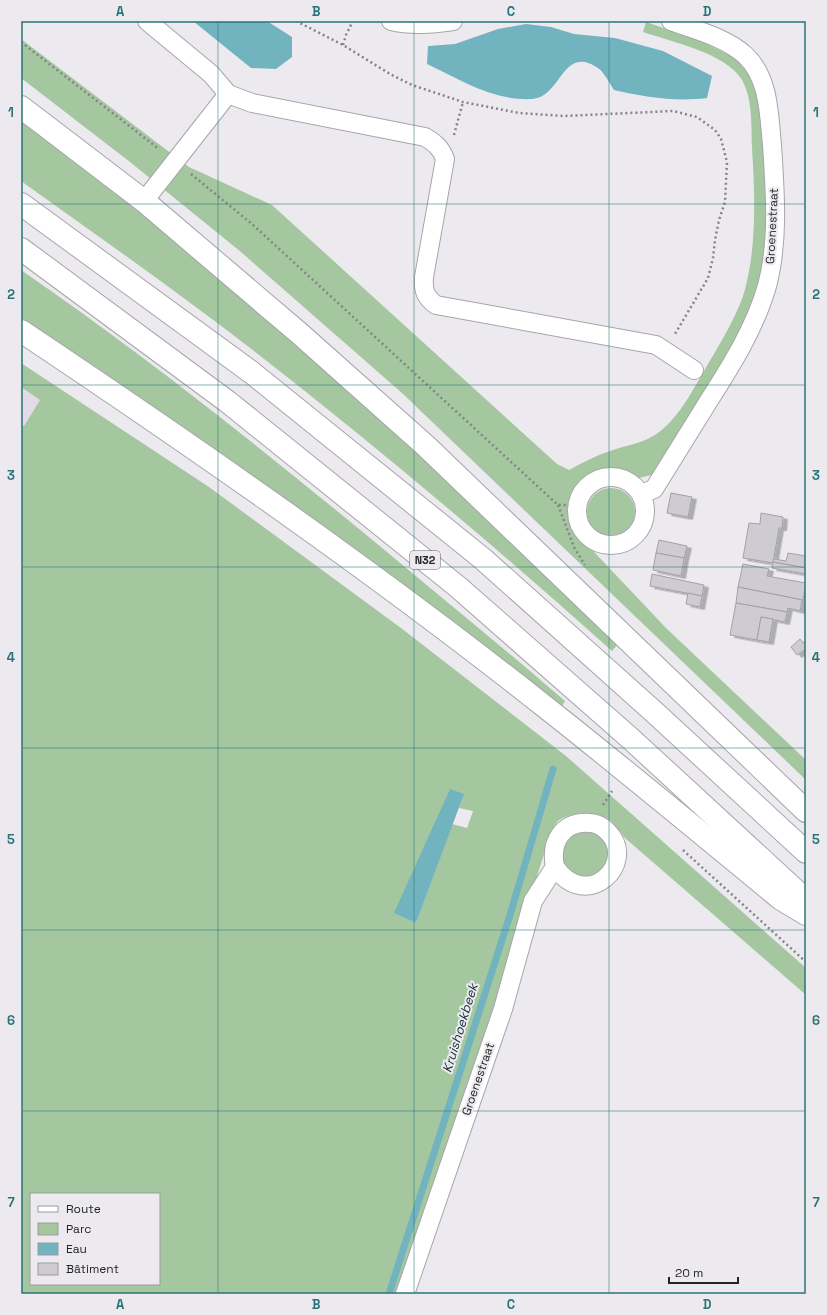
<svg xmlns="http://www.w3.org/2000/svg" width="827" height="1315" font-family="'Space Grotesk',sans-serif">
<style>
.built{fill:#e1dce8}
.green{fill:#a4c7a0;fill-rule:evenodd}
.water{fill:#71b4bf}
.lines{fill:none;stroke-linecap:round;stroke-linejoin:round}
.stream{stroke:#71b4bf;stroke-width:7}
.building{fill:#ceccd2;stroke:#a3a1a6;filter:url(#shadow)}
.street-casing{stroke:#a7a5aa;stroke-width:20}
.highway-casing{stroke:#a7a5aa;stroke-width:24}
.path{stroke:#848386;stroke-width:2.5;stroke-dasharray:2 3;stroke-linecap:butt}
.street{stroke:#fff;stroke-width:18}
.highway{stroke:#fff;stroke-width:22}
.grid{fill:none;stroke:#2a7479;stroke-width:1;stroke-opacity:0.55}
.labels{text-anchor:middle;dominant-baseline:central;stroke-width:4;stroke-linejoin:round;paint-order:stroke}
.shield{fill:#eceaef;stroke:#605f62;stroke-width:1}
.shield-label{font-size:11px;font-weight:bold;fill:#242426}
.street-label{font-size:12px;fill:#242426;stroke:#eceaef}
.water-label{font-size:13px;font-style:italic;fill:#0f3136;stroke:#eceaef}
.neatline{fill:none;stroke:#2a7479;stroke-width:1.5}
.grid-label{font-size:13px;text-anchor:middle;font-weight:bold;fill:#2a7479}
</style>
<defs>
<filter id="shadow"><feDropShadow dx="4.5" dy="2.5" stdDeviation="0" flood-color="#0004"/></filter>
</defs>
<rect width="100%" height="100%" fill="#eceaef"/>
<path class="built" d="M21 387 40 400 24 426 21 425Z"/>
<g class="green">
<path d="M646 22 696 39 734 57 748 69 758 84 765 121 767 256 749 320 661 468 651 475 639 478 619 470 600 471 582 484 573 498 569 511 580 537 666 628 806 760V780L402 393 241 252 130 162 21 78V39L189 167 272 205 557 464 569 470C582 463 595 456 610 451 636 442 650 444 671 421 684 407 694 388 704 371 717 349 737 316 744 293 757 247 755 196 752 148 751 126 753 100 742 80 726 53 672 42 643 32Z"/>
<path d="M21 118C107 185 193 253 275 325 394 427 505 536 618 644L612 651C496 547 377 447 254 351 178 292 99 237 21 181Z"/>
<path d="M21 270C197 391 359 529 523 665L565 701 561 708 518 673 238 466 21 320Z"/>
<path d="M21 363 209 487 401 628 566 756 806 968V995L625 838C620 832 616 826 611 821 599 811 570 811 558 821 554 825 552 833 549 838L478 1065 400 1294H21V425L24 426 40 400 21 387ZM463 794 459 808 473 811 467 828 452 824 416 923 395 913ZM31 1194H159V1284H31Z"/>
<circle cx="611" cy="512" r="24"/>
<path d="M586 826 606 838 609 860 600 873 586 878 565 870 558 848 561 841Z"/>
</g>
<g class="water">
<path d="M193 21H262L270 23 292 37V57L276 69 251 68Z"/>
<path d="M526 24 551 27 574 34 615 38 663 51 712 76 707 98C675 102 645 97 614 90 610 84 604 72 598 68 562 44 562 97 532 99 493 101 461 80 427 64L428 46 455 44 498 29Z"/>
<path d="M450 789 464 794 416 923 394 913Z"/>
</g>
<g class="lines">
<path class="stream" d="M389 1294 510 915 553 769"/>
</g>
<g class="building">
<path d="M671 493 692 497 688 517 667 513Z"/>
<path d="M761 513 783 517 782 528H779L773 563 743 558 749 523 760 524Z"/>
<path d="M659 540 687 546 684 558 656 553Z"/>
<path d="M656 553 684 558 681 576 653 570Z"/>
<path d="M788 553 806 556V568L773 562 774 559 786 561Z"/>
<path d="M773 562 806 568V574L772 568Z"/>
<path d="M743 564 769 569 767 576 806 583 803 600 738 587Z"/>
<path d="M652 574 704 585 702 596 650 586Z"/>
<path d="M738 587 802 600 800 611 788 608 787 612 736 603Z"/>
<path d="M688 593 702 596 700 607 686 604Z"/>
<path d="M736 603 787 612 785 622 761 617 757 640 730 635Z"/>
<path d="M761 617 773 619 769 642 757 640Z"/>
<path d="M800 639 806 646V649L797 655 791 647Z"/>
</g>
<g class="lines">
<g class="street-casing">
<g id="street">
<path d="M147 21 211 74 228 94 252 103 425 137C435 143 441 148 445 159L424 277C423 290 425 297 436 305L656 345 694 370"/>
<path d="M391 21C412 26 432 24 453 21"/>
<path d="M144 201 228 94"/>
<circle cx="611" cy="511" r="34"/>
<path d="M641 494 654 489C672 460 690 431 708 402 731 366 755 328 767 286 779 241 775 191 772 145 769 114 769 77 745 55 725 37 695 30 671 21"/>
<path d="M405 1294 503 1009 533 901 555 867C550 842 562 821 590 823 597 823 603 827 608 832 638 863 587 913 555 867"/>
</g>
</g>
<g class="highway-casing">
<g id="highway">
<path d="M21 107 144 201 299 333 426 446 806 811"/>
<path d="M21 204 251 372 483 559 653 711 806 852"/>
<path d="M21 249 228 402 458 587 631 739 806 900"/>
<path d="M21 331C199 450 376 573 544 706 624 769 702 834 781 899L806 914"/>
</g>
</g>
<g class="path">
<path d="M296 21 343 45 390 74 412 85 463 102 519 113 564 116 673 111 697 117 715 130 721 139 727 162 725 202 719 220 715 240 713 258 708 278 675 334"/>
<path d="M21 42 159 149"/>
<path d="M343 45 346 35 353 21"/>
<path d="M454 135 463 102"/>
<path d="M191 174 252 224 558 505H578"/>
<path d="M558 505 574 547 585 565"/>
<path d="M603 805 612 791"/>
<path d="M683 850 806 962"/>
</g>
<use href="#street" class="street"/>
<use href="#highway" class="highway"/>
</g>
<path class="grid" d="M218 21V1294M414 21V1294M609 21V1294M21 204H806M21 385H806M21 567H806M21 748H806M21 930H806M21 1111H806"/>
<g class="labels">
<rect class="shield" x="410" y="551" width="30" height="18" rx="3"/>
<g class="shield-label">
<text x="425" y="560">N32</text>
</g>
<g class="street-label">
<text transform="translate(772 226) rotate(-87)">Groenestraat</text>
<text transform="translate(478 1079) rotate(-71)">Groenestraat</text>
</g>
<g class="water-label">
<text transform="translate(460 1028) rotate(-73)">Kruishoekbeek</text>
</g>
</g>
<rect width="827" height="1315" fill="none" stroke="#eceaef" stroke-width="44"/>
<rect x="30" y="1193" width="130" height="92" fill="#eceaef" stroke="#9c9b9f"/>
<rect x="38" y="1206" width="20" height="6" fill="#ffffff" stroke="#9c9b9f"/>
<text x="66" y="1213" font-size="12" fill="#242426">Route</text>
<rect x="38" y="1223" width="20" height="12" fill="#a4c7a0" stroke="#9c9b9f"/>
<text x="66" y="1233" font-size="12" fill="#242426">Parc</text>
<rect x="38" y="1243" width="20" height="12" fill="#71b4bf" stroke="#9c9b9f"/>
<text x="66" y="1253" font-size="12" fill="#242426">Eau</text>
<rect x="38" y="1263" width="20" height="12" fill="#ceccd2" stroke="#9c9b9f"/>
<text x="66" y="1273" font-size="12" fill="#242426">Bâtiment</text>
<path d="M669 1277v6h69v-6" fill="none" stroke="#242426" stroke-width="2"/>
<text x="675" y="1277" font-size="12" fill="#242426" stroke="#eceaef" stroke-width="3" paint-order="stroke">20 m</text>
<rect x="22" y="22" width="783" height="1271" class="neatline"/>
<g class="grid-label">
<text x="120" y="16">A</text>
<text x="316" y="16">B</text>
<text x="511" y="16">C</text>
<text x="707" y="16">D</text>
<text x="11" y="117">1</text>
<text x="816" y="117">1</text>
<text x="11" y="299">2</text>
<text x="816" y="299">2</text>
<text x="11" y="480">3</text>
<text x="816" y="480">3</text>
<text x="11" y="662">4</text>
<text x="816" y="662">4</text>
<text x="11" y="844">5</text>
<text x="816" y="844">5</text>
<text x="11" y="1025">6</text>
<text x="816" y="1025">6</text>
<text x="11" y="1207">7</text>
<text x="816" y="1207">7</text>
<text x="120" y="1309">A</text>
<text x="316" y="1309">B</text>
<text x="511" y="1309">C</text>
<text x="707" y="1309">D</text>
</g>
</svg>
